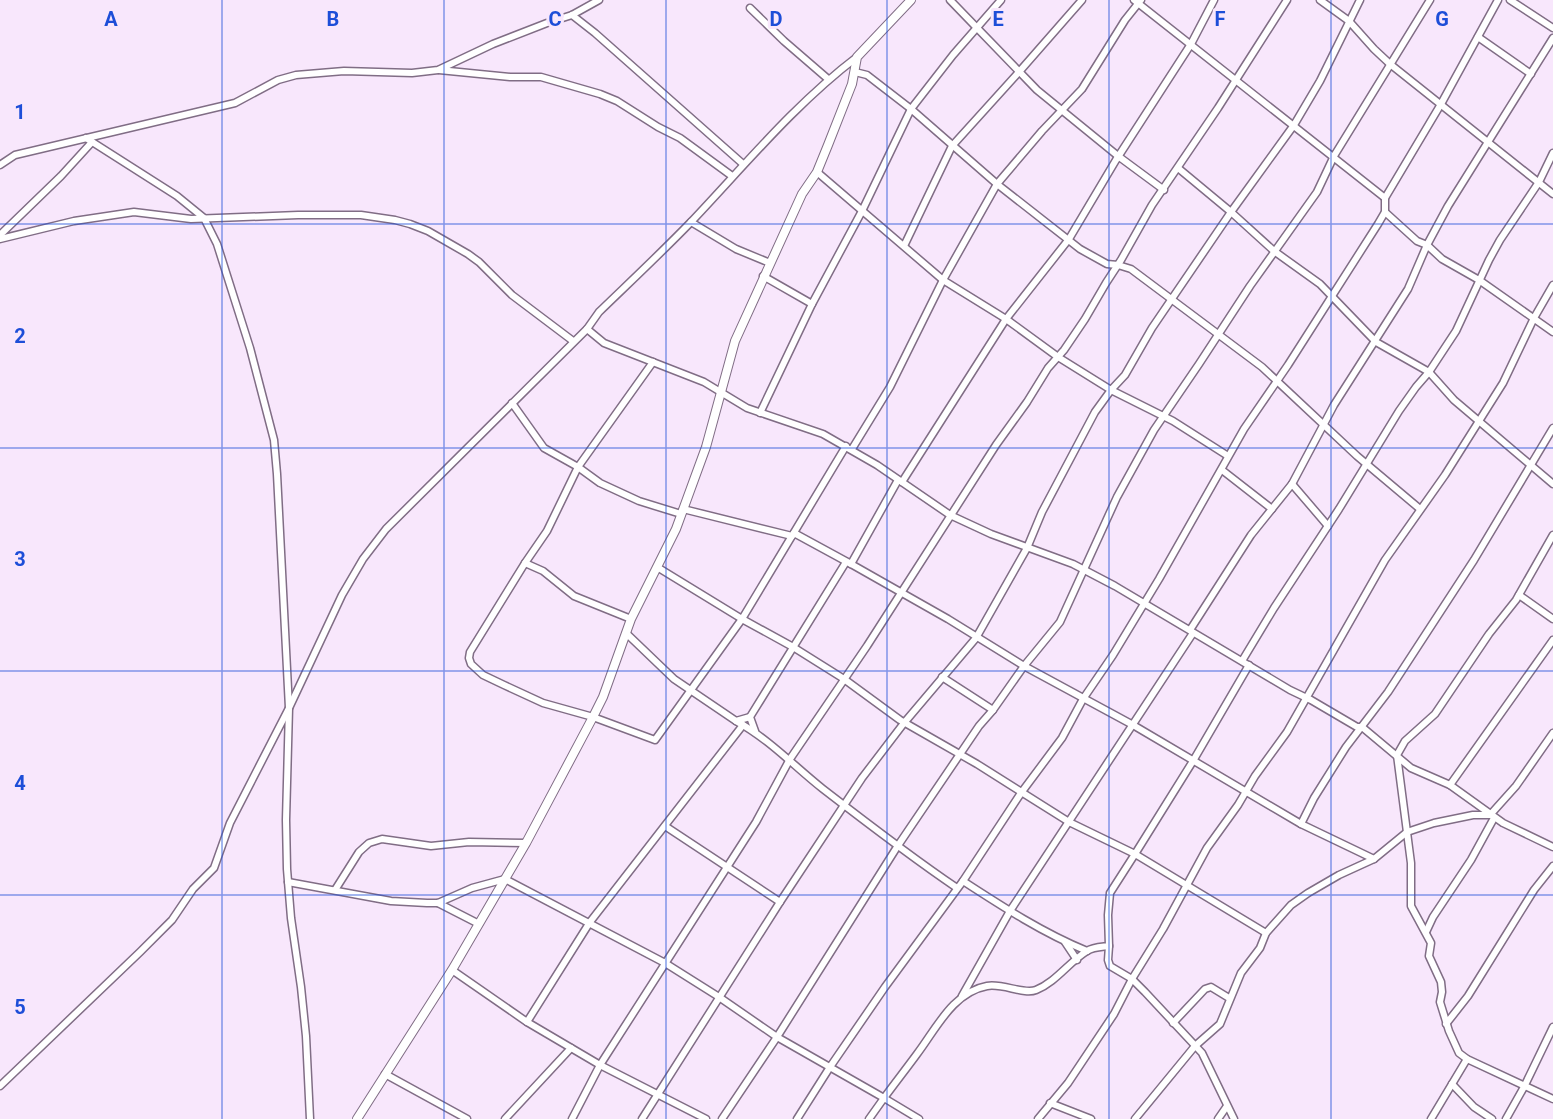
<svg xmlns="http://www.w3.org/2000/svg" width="1553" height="1119" font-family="Roboto,sans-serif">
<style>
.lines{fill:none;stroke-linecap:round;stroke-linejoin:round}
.minor-casing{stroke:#806d85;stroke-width:9}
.tertiary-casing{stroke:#806d85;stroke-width:10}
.minor{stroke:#fff;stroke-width:6}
.tertiary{stroke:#fff;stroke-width:8}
.grid{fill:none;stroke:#1d4ed8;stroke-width:1.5;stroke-opacity:0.55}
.grid-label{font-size:20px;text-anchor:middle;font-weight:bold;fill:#1d4ed8;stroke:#f8e7fc;stroke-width:6;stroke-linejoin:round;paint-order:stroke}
</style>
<rect width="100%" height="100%" fill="#f8e7fc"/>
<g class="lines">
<g class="minor-casing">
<g id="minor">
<path d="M950 0 1037 90 1118 156 1164 190"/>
<path d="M1134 0 1385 198"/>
<path d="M1320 0 1349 21 1374 49 1390 64 1553 194"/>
<path d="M1510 0 1553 28"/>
<path d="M750 8 784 41 828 79"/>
<path d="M572 15 595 33 743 164"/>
<path d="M1478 37 1531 74"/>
<path d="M439 70 510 77H541L600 94 617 101 658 127 680 138 732 176"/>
<path d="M855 72 867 75 911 109 997 184 1080 249 1107 264 1118 265 1131 269 1262 367 1357 456 1420 509"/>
<path d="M86 138 177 196 204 218 217 244 250 348 274 440 277 474 289 708 286 820 287 869 291 918 301 987 306 1036 310 1119"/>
<path d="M0 165 15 155 235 103 278 80 296 75 344 71 412 73 438 70 493 44 547 23 572 15 599 0"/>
<path d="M1178 168 1231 212 1274 251 1320 284 1376 342 1429 372 1454 400 1553 484"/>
<path d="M817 172 943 280 1006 319 1058 357 1111 390 1173 421 1228 456"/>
<path d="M1385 212 1417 241 1427 245 1442 259 1479 280 1553 332"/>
<path d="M691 222 736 249 770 263"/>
<path d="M0 235 61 176 92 142"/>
<path d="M0 239 74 221 134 212 191 219 298 215H361L395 220 410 224 428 231 468 254 479 262 512 295 573 341"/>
<path d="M904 246 952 146 1019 72 1082 0"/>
<path d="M763 276 812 304"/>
<path d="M587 329 604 343 704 382 747 408 823 434 877 465 950 515 991 534 1073 564 1115 586 1290 690 1311 700 1357 727H1362L1411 768 1450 785 1503 823 1553 847"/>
<path d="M653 362 578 467 547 531 525 563 470 652 469 658 471 664 483 675 504 685 543 703 593 717 655 740 742 619 793 647 844 679 900 720 977 764 1069 822 1135 854 1193 761 1249 665"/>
<path d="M512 403 544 448 578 467 600 483 639 501 681 514"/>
<path d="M760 413 812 304 862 211 911 109 953 55 1001 0"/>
<path d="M852 449 890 387 943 280 997 184 1042 131 1082 89 1125 20 1141 0"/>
<path d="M1222 470 1272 509"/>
<path d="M902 482 1006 319 1069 239 1116 160 1191 44 1214 0"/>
<path d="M1292 484 1328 526"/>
<path d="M683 509 792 536"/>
<path d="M794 533 851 564 898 480"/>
<path d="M1553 535 1516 600 1489 634 1435 714 1405 741 1397 755 1411 863V906L1431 943 1429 956 1441 982 1442 992 1440 1002 1449 1031 1459 1053 1467 1059 1553 1099"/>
<path d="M525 563 543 571 574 596 631 619"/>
<path d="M851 564 948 619 1024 666 1133 725 1301 824"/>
<path d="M657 567 742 619 846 446"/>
<path d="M1519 595 1553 619"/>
<path d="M1190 630 1251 535 1292 484 1334 405 1408 289 1427 245 1448 206 1553 38"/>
<path d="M626 633 674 679 736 721 750 717"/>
<path d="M1242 661 1274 608 1339 509 1399 411 1416 387 1429 372 1456 331 1489 260 1500 240 1539 182 1553 153"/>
<path d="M942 677 993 710"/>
<path d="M736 721C769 739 794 766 823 789 867 823 911 857 957 888"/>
<path d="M755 731 750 717 846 562"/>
<path d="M1450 785 1553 640"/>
<path d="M665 826 780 902"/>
<path d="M1374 859 1301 824 1314 798 1346 747 1388 692 1474 560 1553 428"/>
<path d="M963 881C1003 907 1043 933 1087 951"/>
<path d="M288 882 391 901 427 903H438L472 888 505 879 665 963 719 997 777 1037 884 1098C895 1083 906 1069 917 1054 936 1029 953 992 987 986 1003 983 1024 995 1036 990 1056 982 1069 962 1087 951 1093 947 1102 947 1109 946L1108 915 1110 893 1135 854 1266 933"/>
<path d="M335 890 359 852 369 843 382 839 431 846 469 842 526 843"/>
<path d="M438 903 479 924"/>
<path d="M1426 932 1433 917 1471 860 1494 818"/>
<path d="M1065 942 1077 960"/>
<path d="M1109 946 1108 960 1110 966 1132 979 1145 992 1202 1053 1234 1119"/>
<path d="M452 970 527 1022 600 1065 706 1119"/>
<path d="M962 996 1010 911 1193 633"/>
<path d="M527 1022 590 922 743 725"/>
<path d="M1173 1023 1205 989 1211 987 1229 998"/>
<path d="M1446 1024 1468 996 1534 890 1553 866"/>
<path d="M385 1074 467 1119"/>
<path d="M1452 1084 1474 1107 1492 1119"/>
<path d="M0 1086 140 952 172 920 193 889 214 868 230 823 289 708 342 595 363 559 386 529 587 329 599 312C630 282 661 253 691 222 745 165 795 104 857 57"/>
<path d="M1050 1103 1091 1119"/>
<path d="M505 1119 571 1048"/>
<path d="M572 1119 600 1065 756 822 790 759 867 646 996 445 1027 402 1048 368 1064 350 1085 319 1106 283 1121 260 1152 205 1218 108 1287 0"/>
<path d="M642 1119 780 902 862 778 904 723 976 638 1027 548 1042 512 1095 412 1111 390 1125 375 1152 328 1231 212 1294 125 1320 81 1360 0"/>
<path d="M722 1119 777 1037 897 847 979 726 993 710 1024 666 1060 622 1117 497 1154 430 1199 364 1250 286 1317 192 1334 156 1430 0"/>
<path d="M797 1119 830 1067 885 987 963 881 1021 793 1062 738 1083 699 1113 655 1159 579 1244 429 1288 365 1378 224 1385 212V198L1441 104 1498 0"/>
<path d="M869 1119 884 1098 919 1119"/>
<path d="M1038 1119 1068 1083 1114 1014 1132 979 1163 929 1207 848 1238 805 1255 776 1287 732 1385 560 1445 475 1503 383 1534 318 1553 285"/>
<path d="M1135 1119 1195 1046 1220 1024 1241 973 1260 948 1266 933 1291 905 1308 893 1339 875 1374 859 1407 832 1434 823 1473 815H1490L1516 786 1553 733"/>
<path d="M1218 1119 1227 1106"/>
<path d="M1431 1119 1467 1059"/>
<path d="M1506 1119 1524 1087 1553 1027"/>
</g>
</g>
<g class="tertiary-casing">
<path id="tertiary" d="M357 1119 452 970 526 843 593 717 603 697 631 619 676 529 706 447 735 341 802 194 817 172 828 145 852 84 857 57 911 0"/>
</g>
<use href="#minor" class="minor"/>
<use href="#tertiary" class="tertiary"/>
</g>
<path class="grid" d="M222 0V1119M444 0V1119M666 0V1119M887 0V1119M1109 0V1119M1331 0V1119M0 224H1553M0 448H1553M0 671H1553M0 895H1553"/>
<g class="grid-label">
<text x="111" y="26">A</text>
<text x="333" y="26">B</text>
<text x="555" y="26">C</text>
<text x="776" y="26">D</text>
<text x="998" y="26">E</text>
<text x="1220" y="26">F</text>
<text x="1442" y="26">G</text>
<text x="20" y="119">1</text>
<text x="20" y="343">2</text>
<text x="20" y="566">3</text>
<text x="20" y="790">4</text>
<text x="20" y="1014">5</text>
</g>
</svg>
